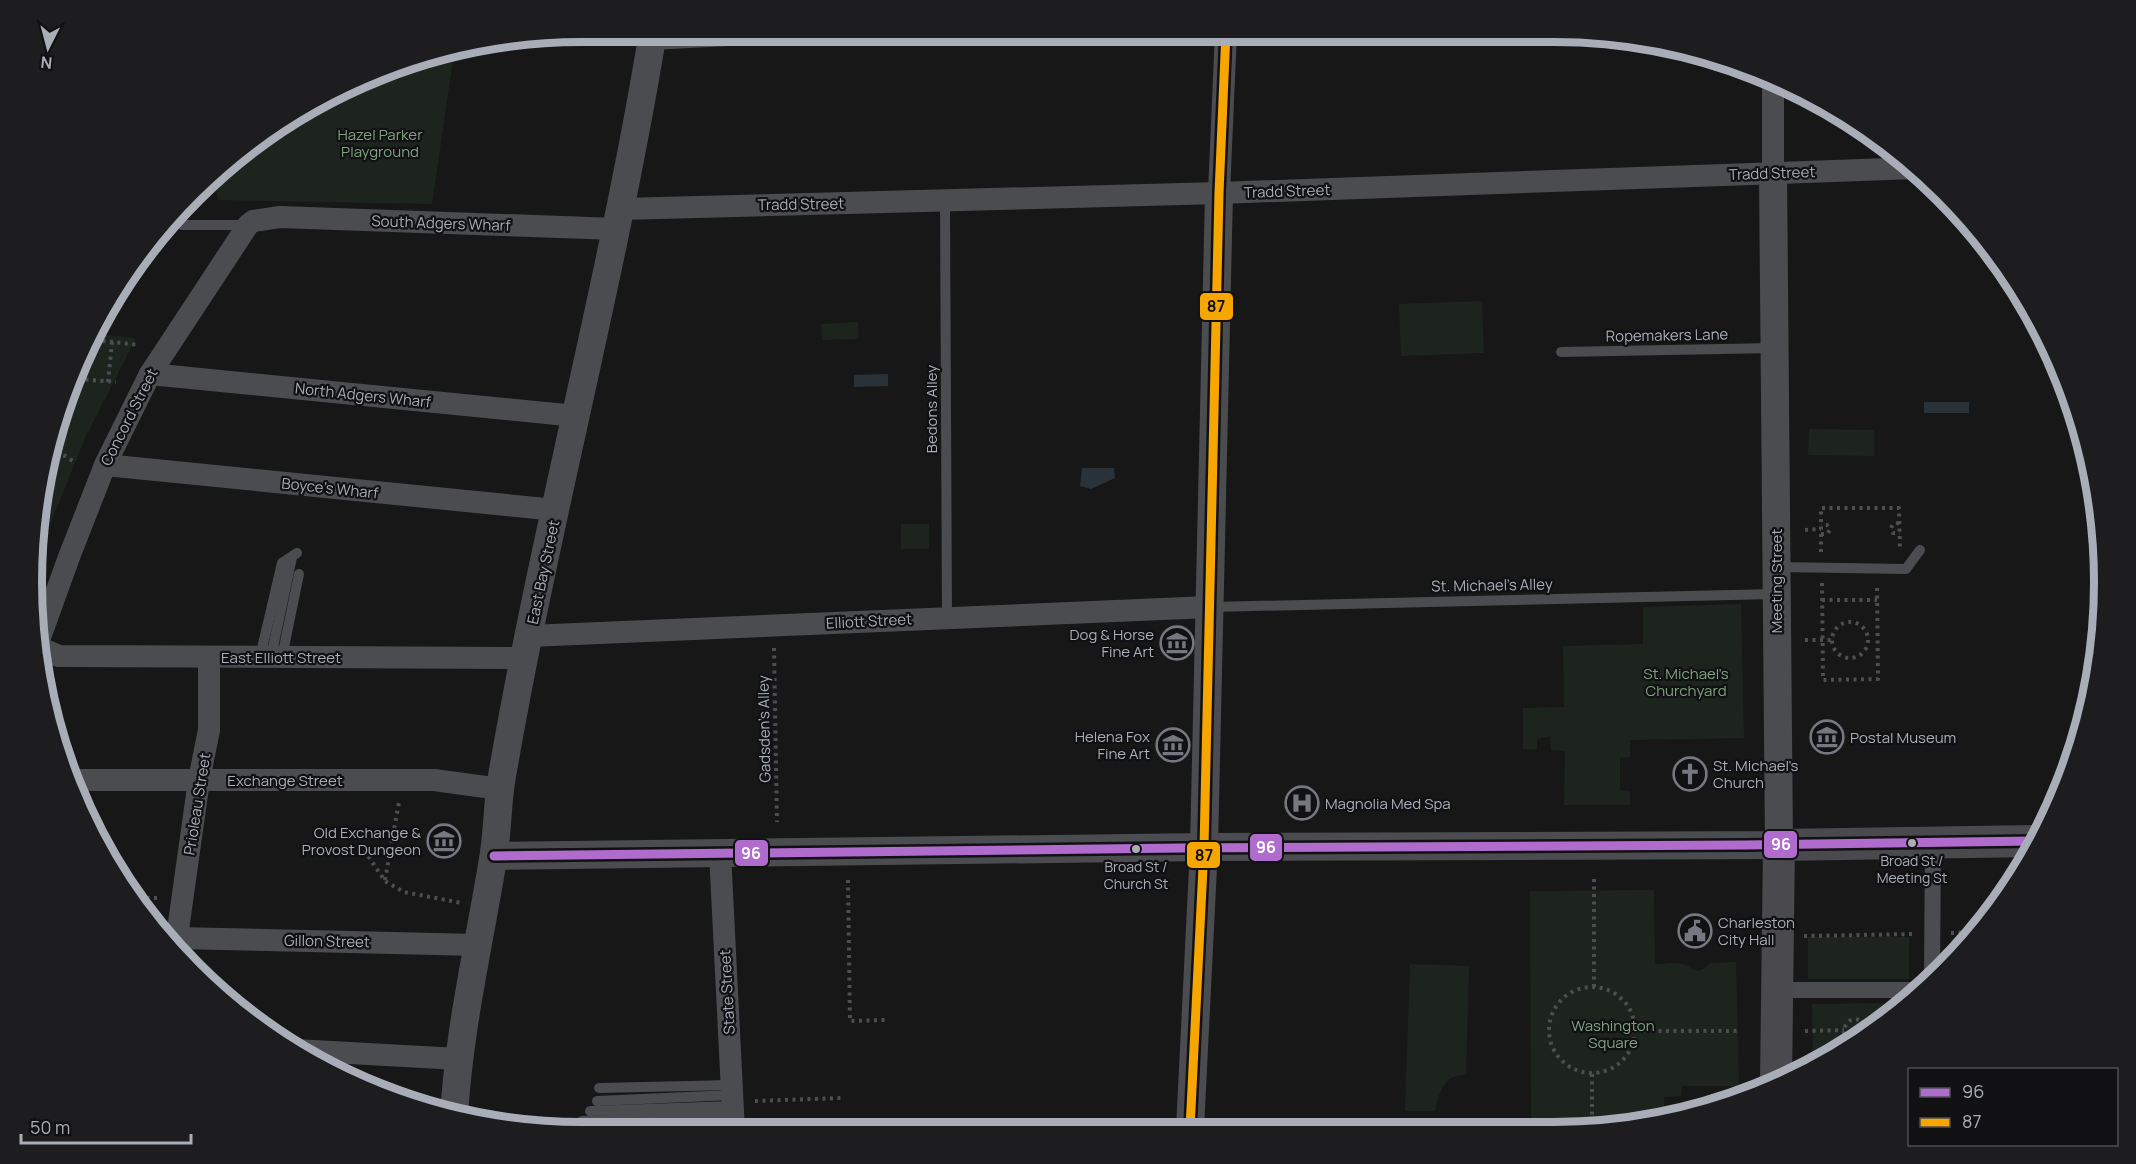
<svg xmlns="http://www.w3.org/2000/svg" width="2136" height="1164" font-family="Manrope,sans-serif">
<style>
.green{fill:#1d241e}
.water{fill:#2a3239}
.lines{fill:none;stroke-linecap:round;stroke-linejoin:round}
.path{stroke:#4d4e52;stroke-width:4;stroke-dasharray:3 4.5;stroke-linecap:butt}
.service{stroke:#4b4c50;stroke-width:10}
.pedestrian{stroke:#4b4c50;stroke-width:16}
.minor{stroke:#4b4c50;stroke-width:22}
.tertiary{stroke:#4b4c50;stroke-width:28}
.secondary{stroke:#4a4a4e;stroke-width:32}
.bus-1-casing{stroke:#111113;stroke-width:14}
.bus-2-casing{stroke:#111113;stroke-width:14}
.bus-1{stroke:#b06ccc;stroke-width:9}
.bus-2{stroke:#f7a600;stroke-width:9}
.bus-dot{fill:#a8adb8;stroke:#111113;stroke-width:2}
.labels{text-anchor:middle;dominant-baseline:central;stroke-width:4.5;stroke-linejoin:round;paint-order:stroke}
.bus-label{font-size:14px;fill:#a8adb8;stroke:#111113}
.park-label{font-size:15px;fill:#7fa381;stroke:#111113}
.street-label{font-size:15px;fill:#a8adb8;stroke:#111113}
.poi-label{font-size:15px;fill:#a8adb8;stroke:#111113;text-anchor:start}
.rim{fill:none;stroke:#a8adb8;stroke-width:8}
.line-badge{stroke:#111113;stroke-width:2}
.badge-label{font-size:16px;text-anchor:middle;font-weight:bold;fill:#fff}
.pale-badge-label{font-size:16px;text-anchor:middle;font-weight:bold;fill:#111}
</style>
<rect width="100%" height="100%" fill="#171717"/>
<g class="green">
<path d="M454 53 432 204 218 200 215 179 247 145 405 61Z"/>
<path d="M1482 301 1484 353 1401 356 1399 304Z"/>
<path d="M858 322V339L822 340 821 324Z"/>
<path d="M98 334 136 338 85 438 39 552 50 440Z"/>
<path d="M1809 429 1874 430V456L1808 455Z"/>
<rect x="901" y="524" width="28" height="25"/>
<path d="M1741 604 1744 738 1630 740V757L1620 758V790L1630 791V805H1564L1565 751 1551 750 1550 736 1537 739V750L1523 749V708L1564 707 1563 646 1643 644V607Z"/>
<path d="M1654 890 1655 964C1663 964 1672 962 1680 963 1692 965 1695 979 1710 963L1736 962 1739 1086H1682L1681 1096 1664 1097 1665 1119 1626 1128H1531L1530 891Z"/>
<rect x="1808" y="937" width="101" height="42"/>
<path d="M1410 964 1469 966 1466 1075C1443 1075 1440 1091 1435 1111H1405Z"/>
<path d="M1901 1003 1860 1040 1813 1063 1812 1004Z"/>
</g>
<g class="water">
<path d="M888 374V386L854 387V375Z"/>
<rect x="1924" y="402" width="45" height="11"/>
<path d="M1082 468H1114L1115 478 1091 489 1080 486Z"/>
</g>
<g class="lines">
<g class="path">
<path d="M95 340 139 345"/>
<path d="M78 379 116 382"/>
<path d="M108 382 112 342"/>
<path d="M49 451 65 456 76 463"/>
<path d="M1899 523 1893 524 1891 528 1893 533H1900"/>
<path d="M1805 530 1821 529"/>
<path d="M1821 534H1827L1830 530 1827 525H1821"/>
<path d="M1821 552V508H1899L1900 549"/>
<path d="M1822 583 1823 680 1878 679 1877 584"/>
<path d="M1822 600H1877"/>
<circle cx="1850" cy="640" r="18"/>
<path d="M1805 640H1832"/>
<path d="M774 648 777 822"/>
<path d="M360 844 385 881 404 892 462 903"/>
<path d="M385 880 399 802"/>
<path d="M848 880 850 1021 885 1020"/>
<path d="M139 898H160"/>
<path d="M1951 933 1975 932V936"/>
<path d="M1804 936 1914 934"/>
<path d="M1951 948H1964"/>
<circle cx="1592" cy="1030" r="43"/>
<path d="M1594 987V879"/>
<path d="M1636 1031H1741"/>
<path d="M1805 1031 1844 1030"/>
<path d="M1857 1041 1849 1040 1844 1034C1843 1013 1869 1015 1865 1036"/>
<path d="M1592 1074V1128"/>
<path d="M755 1101 841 1098"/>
</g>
<g class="service">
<path d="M651 45 905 32"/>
<path d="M945 200 947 618"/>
<path d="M182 225H247"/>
<path d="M1561 352 1774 348"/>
<path d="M1776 567 1906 569 1920 550"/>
<path d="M1212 607 1775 594"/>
<path d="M260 657 282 563 297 553"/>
<path d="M271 657 292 557"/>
<path d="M282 657 299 574"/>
<path d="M599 1088 732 1085"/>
<path d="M597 1101 732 1095"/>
<path d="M590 1111 733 1106"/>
<path d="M582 1121 733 1115"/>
</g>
<g class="pedestrian">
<path d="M1932 976 1933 843"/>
<path d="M1777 990H1917"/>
</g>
<g class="minor">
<path d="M1773 82V174"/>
<path d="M1219 193 1226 32"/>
<path d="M621 209 1219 193 1917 168"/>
<path d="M150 374 576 416"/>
<path d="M105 465 556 510"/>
<path d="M529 636 1209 607"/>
<path d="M38 643 69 557 105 465 150 374 248 225 253 221 280 217 617 229"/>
<path d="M40 648 59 656 524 658"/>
<path d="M70 780H434L500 789"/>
<path d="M720 853 734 1131"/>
<path d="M176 938 478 945"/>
<path d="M175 951 199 780 209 730V657"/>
<path d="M296 1050 458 1059"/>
</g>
<g class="tertiary">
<path d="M494 856 1204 847 1779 845 1773 174"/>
<path d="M454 1116C459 1029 479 945 493 859 498 831 497 803 502 776 545 526 612 282 653 32"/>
<path d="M1190 1129 1204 847 1219 193"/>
</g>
<path class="secondary" d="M1776 1081 1779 845 2038 841"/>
<g class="bus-1-casing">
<path id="bus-1" d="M494 856 1181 848 1745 845 2038 841"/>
</g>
<g class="bus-2-casing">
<path id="bus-2" d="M1190 1129 1204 847 1219 193 1226 32"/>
</g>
<use href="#bus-1" class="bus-1"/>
<use href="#bus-2" class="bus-2"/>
</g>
<defs>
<g id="museum-ring" transform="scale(1.725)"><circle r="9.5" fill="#111113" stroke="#757880" stroke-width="1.5"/><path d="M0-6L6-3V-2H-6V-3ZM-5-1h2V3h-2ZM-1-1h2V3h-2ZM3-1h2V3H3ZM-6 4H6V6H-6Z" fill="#757880"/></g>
<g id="church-ring" transform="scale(1.725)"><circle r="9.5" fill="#111113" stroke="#757880" stroke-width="1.5"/><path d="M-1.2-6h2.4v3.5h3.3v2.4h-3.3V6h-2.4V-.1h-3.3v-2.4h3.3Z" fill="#757880"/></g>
<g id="hospital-ring" transform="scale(1.725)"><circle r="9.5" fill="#111113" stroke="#757880" stroke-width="1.5"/><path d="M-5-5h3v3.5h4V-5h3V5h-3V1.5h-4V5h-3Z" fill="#757880"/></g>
<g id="civic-ring" transform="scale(1.725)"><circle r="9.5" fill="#111113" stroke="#757880" stroke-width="1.5"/><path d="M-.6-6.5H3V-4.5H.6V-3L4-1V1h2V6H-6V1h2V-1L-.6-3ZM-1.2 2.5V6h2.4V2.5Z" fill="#757880"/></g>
</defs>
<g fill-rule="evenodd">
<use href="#museum-ring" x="1177" y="643"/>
<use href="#museum-ring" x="1827" y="737"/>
<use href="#museum-ring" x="1173" y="745"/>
<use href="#church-ring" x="1690" y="774"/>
<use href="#hospital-ring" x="1302" y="803"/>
<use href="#museum-ring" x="444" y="841"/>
<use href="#civic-ring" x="1695" y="931"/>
</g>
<g class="bus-dot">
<circle cx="1912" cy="843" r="5"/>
<circle cx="1136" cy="849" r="5"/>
</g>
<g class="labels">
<g class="bus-label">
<text x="1912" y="860">Broad St /<tspan x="1912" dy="17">Meeting St</tspan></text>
<text x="1136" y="866">Broad St /<tspan x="1136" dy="17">Church St</tspan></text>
</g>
<g class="park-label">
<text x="380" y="134">Hazel Parker<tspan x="380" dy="17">Playground</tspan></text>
<text x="1686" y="673">St. Michael's<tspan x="1686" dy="17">Churchyard</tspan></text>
<text x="1613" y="1025">Washington<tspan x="1613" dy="17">Square</tspan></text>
</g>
<g class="street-label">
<text transform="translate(1772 173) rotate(-2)">Tradd Street</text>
<text transform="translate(1287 191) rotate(-2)">Tradd Street</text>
<text transform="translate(801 204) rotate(-1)">Tradd Street</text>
<text transform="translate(441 223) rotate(2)">South Adgers Wharf</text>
<text transform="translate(1667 335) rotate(-1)">Ropemakers Lane</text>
<text transform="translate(363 395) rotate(6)">North Adgers Wharf</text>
<text transform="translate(931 409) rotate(-90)">Bedons Alley</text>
<text transform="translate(129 417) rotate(-63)">Concord Street</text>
<text transform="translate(330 488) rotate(6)">Boyce's Wharf</text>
<text transform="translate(543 572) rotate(-78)">East Bay Street</text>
<text transform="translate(1776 581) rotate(-90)">Meeting Street</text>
<text transform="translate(1492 585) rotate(-1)">St. Michael's Alley</text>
<text transform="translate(869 621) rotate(-3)">Elliott Street</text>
<text x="281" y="657">East Elliott Street</text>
<text transform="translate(764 729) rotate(-91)">Gadsden's Alley</text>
<text x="285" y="780">Exchange Street</text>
<text transform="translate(197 804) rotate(-81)">Prioleau Street</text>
<text transform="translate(327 941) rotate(1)">Gillon Street</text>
<text transform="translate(727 992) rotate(-93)">State Street</text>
</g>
<g class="poi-label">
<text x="1154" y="634" text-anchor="end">Dog &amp; Horse<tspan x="1154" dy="17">Fine Art</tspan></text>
<text x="1150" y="736" text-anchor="end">Helena Fox<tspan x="1150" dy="17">Fine Art</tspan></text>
<text x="1850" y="737">Postal Museum</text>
<text x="1713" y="765">St. Michael's<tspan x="1713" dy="17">Church</tspan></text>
<text x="1325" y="803">Magnolia Med Spa</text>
<text x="421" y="832" text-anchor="end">Old Exchange &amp;<tspan x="421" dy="17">Provost Dungeon</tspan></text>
<text x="1718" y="922">Charleston<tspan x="1718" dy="17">City Hall</tspan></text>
</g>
</g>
<path d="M0 0H2136V1164H0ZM582 42H1554A540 540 0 0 1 2094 582V582A540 540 0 0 1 1554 1122H582A540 540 0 0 1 42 582V582A540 540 0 0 1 582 42Z" fill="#1d1d20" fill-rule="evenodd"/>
<path class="rim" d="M582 42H1554A540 540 0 0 1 2094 582V582A540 540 0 0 1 1554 1122H582A540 540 0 0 1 42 582V582A540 540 0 0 1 582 42Z"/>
<g class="line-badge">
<rect x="1199" y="292" width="35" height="29" rx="6" fill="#f7a600"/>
<rect x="1763" y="830" width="35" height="29" rx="6" fill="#b06ccc"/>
<rect x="1249" y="833" width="34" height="29" rx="6" fill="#b06ccc"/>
<rect x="734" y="839" width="35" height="28" rx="6" fill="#b06ccc"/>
<rect x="1186" y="841" width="35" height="28" rx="6" fill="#f7a600"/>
</g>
<g class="badge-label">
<text x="1781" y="850">96</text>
<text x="1266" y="853">96</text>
<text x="751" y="859">96</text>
</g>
<g class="pale-badge-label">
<text x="1216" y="312">87</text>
<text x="1204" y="861">87</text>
</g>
<rect x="1908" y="1068" width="210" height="78" fill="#111113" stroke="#4d4f55" stroke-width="1.5"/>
<rect x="1920" y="1088" width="30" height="9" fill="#b06ccc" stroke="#4d4f55" stroke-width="1.5"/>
<text x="1962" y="1098" font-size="18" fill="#a8adb8">96</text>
<rect x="1920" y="1118" width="30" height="9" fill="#f7a600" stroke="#4d4f55" stroke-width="1.5"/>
<text x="1962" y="1128" font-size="18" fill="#a8adb8">87</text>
<g transform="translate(48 48) rotate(186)" stroke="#111113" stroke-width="4.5" paint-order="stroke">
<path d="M0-4.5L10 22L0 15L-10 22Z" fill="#a8adb8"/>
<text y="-9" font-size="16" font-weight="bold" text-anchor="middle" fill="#a8adb8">N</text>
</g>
<path d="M21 1134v9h170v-9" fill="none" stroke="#a8adb8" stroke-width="3"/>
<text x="30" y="1134" font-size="18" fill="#a8adb8" stroke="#111113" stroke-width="4.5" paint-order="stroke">50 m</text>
</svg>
